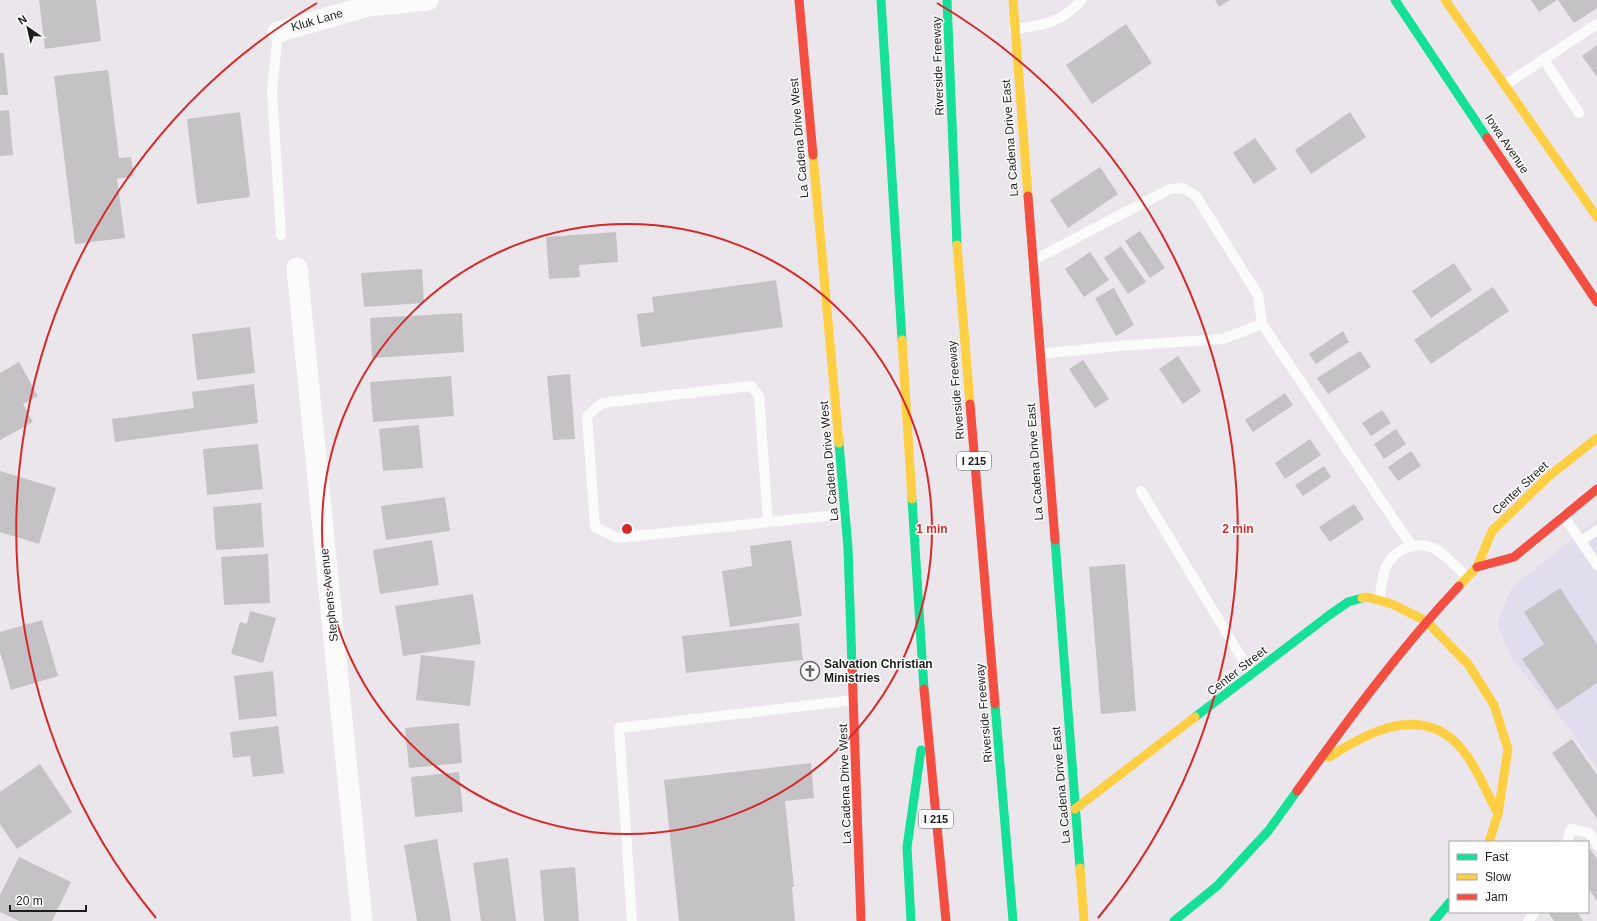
<svg xmlns="http://www.w3.org/2000/svg" width="1597" height="921" font-family="Helvetica,sans-serif">
<style>
.commercial{fill:#e2ddec}
.building{fill:#c5c2c6}
.lines{fill:none;stroke-linecap:round;stroke-linejoin:round}
.lane{stroke:#fcfbfc;stroke-width:10}
.street{stroke:#fcfbfc;stroke-width:21}
.fast{stroke:#16e098;stroke-width:9}
.slow{stroke:#ffcf43;stroke-width:9}
.jam{stroke:#f24e42;stroke-width:9}
.ring{fill:none;stroke:#d62828;stroke-width:2}
.labels{text-anchor:middle;dominant-baseline:central;stroke-width:3;stroke-linejoin:round;paint-order:stroke}
.shield{fill:#fff;stroke:#616161;stroke-width:1}
.shield-label{font-size:11px;font-weight:bold;fill:#1d1d1d}
.street-label{font-size:12px;fill:#1d1d1d;stroke:#fff}
.poi-label{font-size:12px;font-weight:bold;fill:#1d1d1d;stroke:#fff;text-anchor:start}
.centre{fill:#d62828;stroke:#fff;stroke-width:2}
.ring-label{font-size:12px;text-anchor:middle;font-weight:bold;fill:#d62828;stroke:#fff;stroke-width:3;stroke-linejoin:round;paint-order:stroke}
</style>
<rect width="100%" height="100%" fill="#ebe6eb"/>
<path class="commercial" d="M1597 520V770L1570 730 1512 658 1497 624 1512 587Z"/>
<g class="building">
<path d="M39 0H96L101 41 45 49Z"/>
<path d="M1215 0H1230L1219 7Z"/>
<path d="M1531 0H1557L1539 12Z"/>
<path d="M1558 0H1597V8L1574 23Z"/>
<path d="M1126 24 1152 63 1092 104 1066 65Z"/>
<path d="M1597 45V77L1582 56Z"/>
<path d="M0 53H4L8 95H0Z"/>
<path d="M108 70 119 158 131 157 134 176 117 179 125 238 75 244 54 76Z"/>
<path d="M9 110 13 155 0 156V111Z"/>
<path d="M240 112 250 197 197 204 187 119Z"/>
<path d="M1350 112 1366 137 1311 174 1295 150Z"/>
<path d="M1255 138 1277 169 1254 184 1233 153Z"/>
<path d="M1100 167 1118 194 1068 228 1050 200Z"/>
<path d="M1140 231 1165 268 1150 278 1125 241Z"/>
<path d="M616 232 618 262 579 265 580 277 549 279 546 237Z"/>
<path d="M1121 246 1146 282 1128 294 1104 258Z"/>
<path d="M1090 252 1109 280 1084 297 1065 269Z"/>
<path d="M1454 263 1472 290 1431 318 1412 291Z"/>
<path d="M422 269 424 303 364 307 361 273Z"/>
<path d="M776 280 783 327 641 347 637 314 654 312 652 297Z"/>
<path d="M1493 287 1509 311 1431 364 1414 340Z"/>
<path d="M1114 288 1134 325 1116 336 1095 298Z"/>
<path d="M462 313 464 352 372 358 370 318Z"/>
<path d="M250 327 255 373 197 380 192 334Z"/>
<path d="M1343 331 1349 342 1316 364 1309 354Z"/>
<path d="M1360 351 1371 367 1328 394 1317 378Z"/>
<path d="M1178 356 1201 391 1183 404 1159 369Z"/>
<path d="M1083 360 1109 399 1095 408 1069 369Z"/>
<path d="M19 362 38 396 23 404 33 422 0 440V373Z"/>
<path d="M570 374 575 439 553 440 547 376Z"/>
<path d="M451 376 454 416 373 422 370 382Z"/>
<path d="M254 384 258 423 115 442 112 419 194 408 192 392Z"/>
<path d="M1285 393 1293 405 1253 432 1245 420Z"/>
<path d="M1382 410 1391 423 1371 436 1362 423Z"/>
<path d="M419 425 423 468 383 471 379 429Z"/>
<path d="M1396 429 1406 444 1384 459 1374 444Z"/>
<path d="M1310 439 1321 455 1285 479 1275 463Z"/>
<path d="M258 444 263 489 207 495 203 449Z"/>
<path d="M1411 451 1421 466 1398 481 1388 467Z"/>
<path d="M1324 466 1331 477 1303 496 1295 485Z"/>
<path d="M0 471 56 488 39 544 0 532Z"/>
<path d="M445 497 450 531 386 540 381 506Z"/>
<path d="M261 503 264 547 216 550 213 507Z"/>
<path d="M1354 504 1364 519 1330 542 1319 527Z"/>
<path d="M432 540 439 585 380 594 373 550Z"/>
<path d="M791 540 802 616 730 627 722 571 752 566 750 546Z"/>
<path d="M268 554 270 603 224 605 221 557Z"/>
<path d="M1125 564 1136 711 1101 714 1089 567Z"/>
<path d="M1560 588 1597 644V683L1557 710 1522 659 1544 644 1524 612Z"/>
<path d="M473 594 481 644 403 656 395 606Z"/>
<path d="M250 611 276 618 263 663 231 654 240 622 247 624Z"/>
<path d="M42 620 58 676 11 690 0 652V632Z"/>
<path d="M799 623 803 660 686 673 682 636Z"/>
<path d="M421 655 475 661 470 706 416 700Z"/>
<path d="M273 671 277 716 239 720 234 676Z"/>
<path d="M459 723 462 763 409 768 405 728Z"/>
<path d="M278 726 284 773 253 777 250 756 233 758 230 732Z"/>
<path d="M1572 739 1597 775V819L1552 753Z"/>
<path d="M811 763 814 798 785 801 794 887H792L795 921H679L664 780Z"/>
<path d="M40 764 72 812 17 849 0 824V792Z"/>
<path d="M459 772 463 812 415 817 411 777Z"/>
<path d="M437 839 451 921H417L404 845Z"/>
<path d="M1590 849 1597 859V901L1588 888V851Z"/>
<path d="M19 857 71 882 52 921H19L0 912V895Z"/>
<path d="M508 858 516 921H481L473 863Z"/>
<path d="M575 867 579 921H544L540 870Z"/>
<path d="M1548 912H1577L1583 921H1554Z"/>
</g>
<g class="lines">
<g class="lane">
<path d="M1014 29C1044 25 1061 23 1082 0"/>
<path d="M278 32 272 91 281 235"/>
<path d="M1544 60 1579 113"/>
<path d="M1505 85 1597 24"/>
<path d="M1032 261 1170 189 1183 188 1196 196 1258 295 1262 324 1411 545"/>
<path d="M1039 354 1119 346 1223 339 1262 324"/>
<path d="M1141 491 1252 675"/>
<path d="M1563 515 1597 565"/>
<path d="M768 522 759 396 751 386 602 403 587 416 595 527 618 538 846 514"/>
<path d="M1581 541 1597 530"/>
<path d="M1379 600C1381 590 1382 578 1385 569 1393 549 1417 539 1437 550 1448 557 1458 569 1467 577"/>
<path d="M1567 842 1571 829 1589 833 1597 845"/>
<path d="M632 921 619 728 854 700"/>
<path d="M1528 921 1535 912"/>
</g>
<g class="street">
<path d="M278 32 368 6 428 0"/>
<path d="M297 268 362 921"/>
</g>
<g class="fast">
<path d="M881 0 902 340"/>
<path d="M947 0 957 245"/>
<path d="M1395 0 1487 138"/>
<path d="M839 443 848 548 852 666"/>
<path d="M912 499 924 689"/>
<path d="M1055 540 1080 868"/>
<path d="M995 704 1013 921"/>
<path d="M1195 717 1328 616 1348 602 1362 598"/>
<path d="M911 921 907 847 921 750"/>
<path d="M1174 921 1217 886 1269 830 1297 791"/>
<path d="M1434 921 1450 902"/>
</g>
<g class="slow">
<path d="M1013 0 1028 196"/>
<path d="M1445 0 1597 217"/>
<path d="M813 155 839 443"/>
<path d="M957 245 970 404"/>
<path d="M902 340 912 499"/>
<path d="M1459 586 1477 567 1492 531 1549 476 1597 438"/>
<path d="M1362 598 1367 597 1392 604 1426 621 1468 664 1494 705 1508 749 1498 814 1489 842"/>
<path d="M1329 757C1365 734 1413 707 1452 739 1473 757 1485 790 1498 814"/>
<path d="M1075 809 1195 717"/>
<path d="M1080 868 1084 921"/>
</g>
<g class="jam">
<path d="M799 0 813 155"/>
<path d="M1487 138 1597 302"/>
<path d="M1028 196 1055 540"/>
<path d="M970 404 995 704"/>
<path d="M1477 567 1514 557 1597 489"/>
<path d="M852 666 861 921"/>
<path d="M924 689 946 921"/>
<path d="M1297 791C1348 720 1399 650 1459 586"/>
</g>
</g>
<g class="ring">
<circle cx="627" cy="529" r="305"/>
<path d="M156 918A611 611 0 0 1 317 3M937 3A611 611 0 0 1 1098 918"/>
</g>
<defs>
<g id="church-ring" transform="scale(1)"><circle r="9.5" fill="#fff" stroke="#656365" stroke-width="1.5"/><path d="M-1.2-6h2.4v3.5h3.3v2.4h-3.3V6h-2.4V-.1h-3.3v-2.4h3.3Z" fill="#656365"/></g>
</defs>
<g fill-rule="evenodd">
<use href="#church-ring" x="810" y="671"/>
</g>
<g class="labels">
<g class="shield">
<rect x="957" y="452" width="34" height="18" rx="3"/>
<rect x="919" y="810" width="34" height="18" rx="3"/>
</g>
<g class="shield-label">
<text x="974" y="461">I 215</text>
<text x="936" y="819">I 215</text>
</g>
<g class="street-label">
<text transform="translate(317 20) rotate(-16)">Kluk Lane</text>
<text transform="translate(938 66) rotate(-92)">Riverside Freeway</text>
<text transform="translate(799 138) rotate(-95)">La Cadena Drive West</text>
<text transform="translate(1010 138) rotate(-94)">La Cadena Drive East</text>
<text transform="translate(1507 144) rotate(56)">Iowa Avenue</text>
<text transform="translate(956 390) rotate(-95)">Riverside Freeway</text>
<text transform="translate(829 461) rotate(-95)">La Cadena Drive West</text>
<text transform="translate(1035 462) rotate(-94)">La Cadena Drive East</text>
<text transform="translate(1520 488) rotate(-43)">Center Street</text>
<text transform="translate(329 595) rotate(-96)">Stephens Avenue</text>
<text transform="translate(1237 671) rotate(-38)">Center Street</text>
<text transform="translate(984 713) rotate(-95)">Riverside Freeway</text>
<text transform="translate(845 784) rotate(-92)">La Cadena Drive West</text>
<text transform="translate(1061 785) rotate(-95)">La Cadena Drive East</text>
</g>
<g class="poi-label">
<text x="824" y="664">Salvation Christian<tspan x="824" dy="14">Ministries</tspan></text>
</g>
</g>
<circle cx="627" cy="529" r="6" class="centre"/>
<g class="ring-label">
<text x="932" y="533">1 min</text>
<text x="1238" y="533">2 min</text>
</g>
<rect x="1449" y="841" width="140" height="72" fill="#ffffff" stroke="#a5a5a5"/>
<rect x="1457" y="854" width="20" height="6" fill="#16e098" stroke="#a5a5a5"/>
<text x="1485" y="861" font-size="12" fill="#1d1d1d">Fast</text>
<rect x="1457" y="874" width="20" height="6" fill="#ffcf43" stroke="#a5a5a5"/>
<text x="1485" y="881" font-size="12" fill="#1d1d1d">Slow</text>
<rect x="1457" y="894" width="20" height="6" fill="#f24e42" stroke="#a5a5a5"/>
<text x="1485" y="901" font-size="12" fill="#1d1d1d">Jam</text>
<g transform="translate(28 28) rotate(326)" stroke="#ffffff" stroke-width="3" paint-order="stroke">
<path d="M0-3L7 15L0 10L-7 15Z" fill="#1d1d1d"/>
<text y="-6" font-size="11" font-weight="bold" text-anchor="middle" fill="#1d1d1d">N</text>
</g>
<path d="M10 905v6h76v-6" fill="none" stroke="#1d1d1d" stroke-width="2"/>
<text x="16" y="905" font-size="12" fill="#1d1d1d" stroke="#ffffff" stroke-width="3" paint-order="stroke">20 m</text>
</svg>
